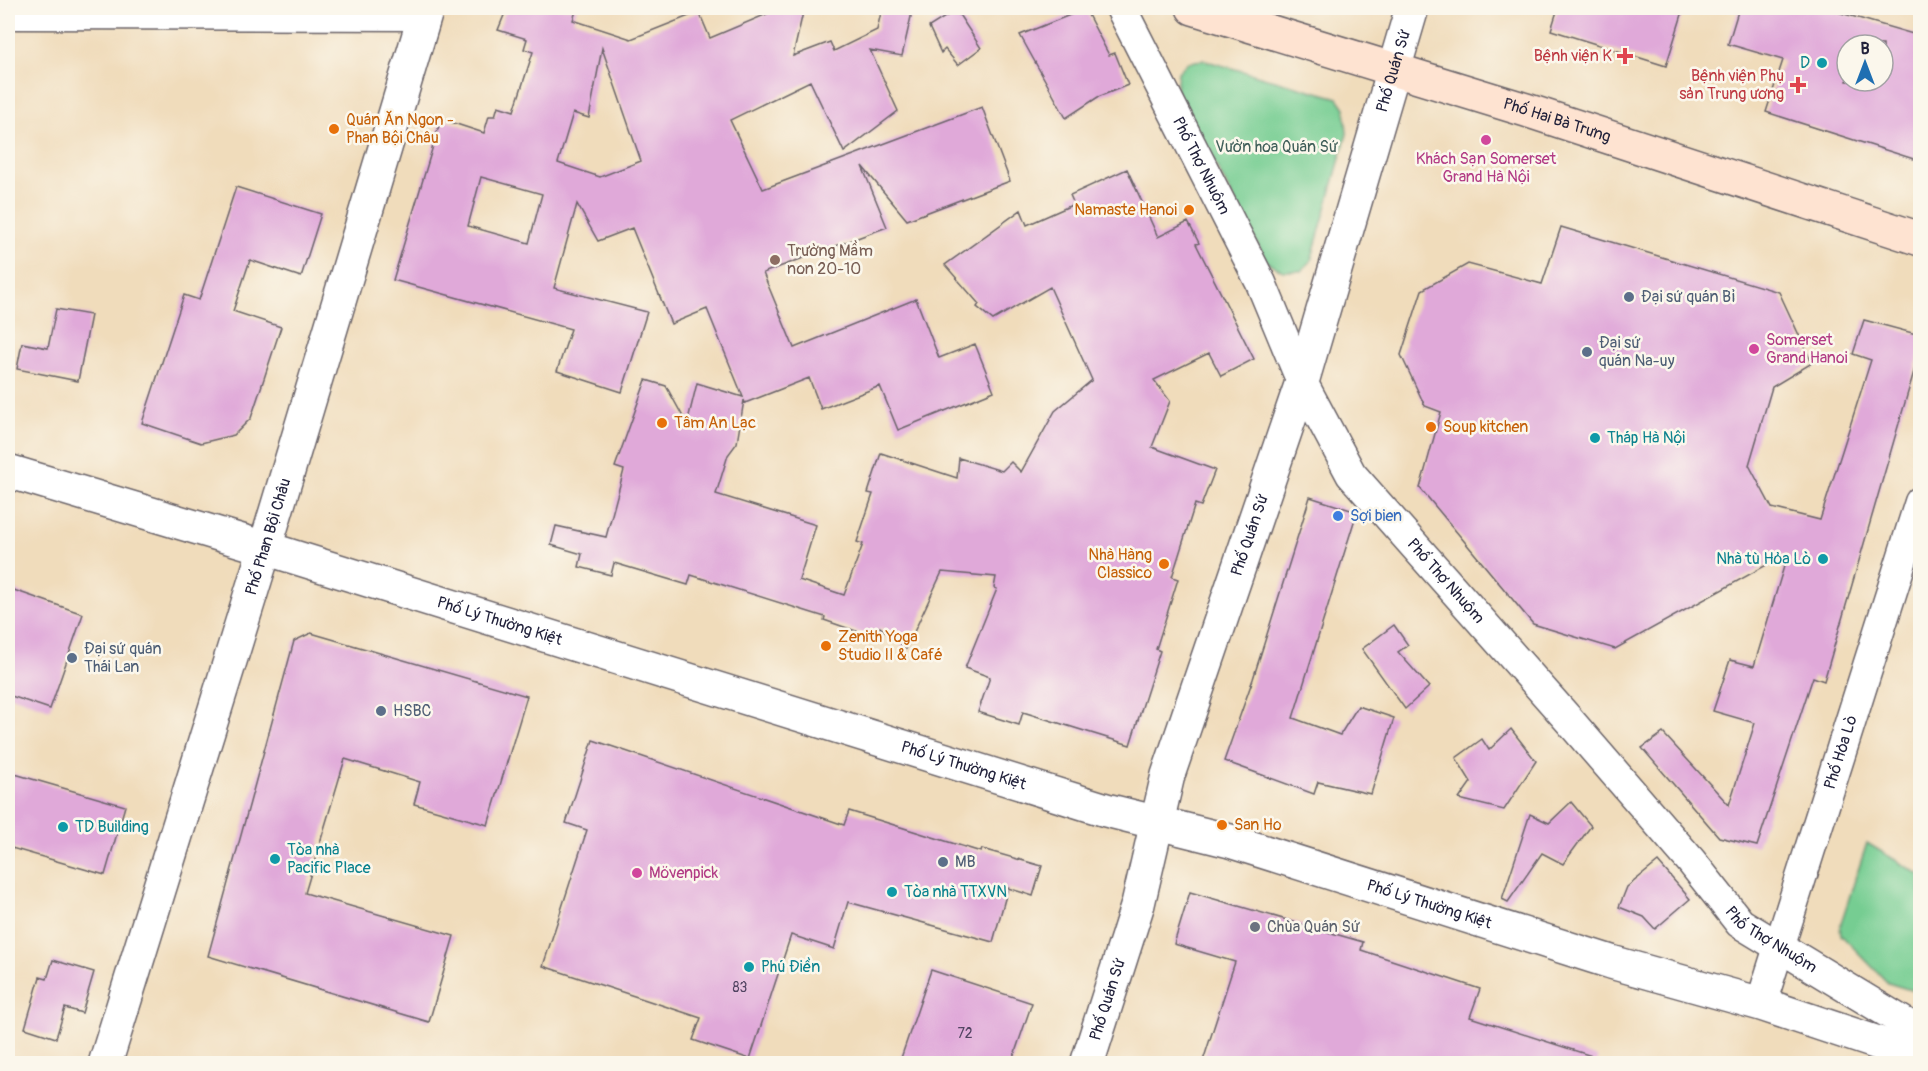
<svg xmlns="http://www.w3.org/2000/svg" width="1928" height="1071" font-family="Pangolin,sans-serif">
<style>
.green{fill:#76cd92;stroke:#4c7866;stroke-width:1.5}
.building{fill:#e0a9d9;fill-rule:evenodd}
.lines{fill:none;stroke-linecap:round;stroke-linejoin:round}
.minor-casing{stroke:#6a6368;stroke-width:33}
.tertiary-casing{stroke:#6a6368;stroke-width:36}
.secondary-casing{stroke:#6a6368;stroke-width:36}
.minor{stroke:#fff;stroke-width:30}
.tertiary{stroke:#fff;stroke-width:33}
.secondary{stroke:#fee3d1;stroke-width:33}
.health-dot{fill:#e0444e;stroke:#fbf7ec;stroke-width:2}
.culture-dot{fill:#0f9aa8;stroke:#fbf7ec;stroke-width:2}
.food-dot{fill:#e8710a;stroke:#fbf7ec;stroke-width:2}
.hotel-dot{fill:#d1479c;stroke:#fbf7ec;stroke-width:2}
.education-dot{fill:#8d6e63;stroke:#fbf7ec;stroke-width:2}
.service-dot{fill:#5c6f8a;stroke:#fbf7ec;stroke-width:2}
.shop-dot{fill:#3f7fe0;stroke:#fbf7ec;stroke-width:2}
.worship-dot{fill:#6b7280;stroke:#fbf7ec;stroke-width:2}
.labels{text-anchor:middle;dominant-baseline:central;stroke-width:5;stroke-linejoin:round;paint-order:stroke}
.number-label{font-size:14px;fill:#524462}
.health-label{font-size:16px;fill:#be3a42;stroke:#fbf7ec;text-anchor:end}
.culture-label{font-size:16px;fill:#0d838f;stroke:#fbf7ec;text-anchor:start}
.street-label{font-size:16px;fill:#22223b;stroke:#fbf7ec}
.food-label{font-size:16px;fill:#c56008;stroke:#fbf7ec;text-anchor:start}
.park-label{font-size:16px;fill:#3f5e59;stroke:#fbf7ec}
.hotel-label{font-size:16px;fill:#b23c85;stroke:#fbf7ec;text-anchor:start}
.education-label{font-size:16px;fill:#785e54;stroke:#fbf7ec;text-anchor:start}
.service-label{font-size:16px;fill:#4e5e75;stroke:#fbf7ec;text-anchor:start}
.shop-label{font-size:16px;fill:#366cbe;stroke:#fbf7ec;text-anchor:start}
.worship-label{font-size:16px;fill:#5b616d;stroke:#fbf7ec;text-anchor:start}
</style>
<rect width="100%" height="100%" fill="#fbf7ec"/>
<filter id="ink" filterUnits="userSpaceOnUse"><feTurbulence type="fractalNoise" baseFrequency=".0167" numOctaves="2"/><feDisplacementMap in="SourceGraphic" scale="12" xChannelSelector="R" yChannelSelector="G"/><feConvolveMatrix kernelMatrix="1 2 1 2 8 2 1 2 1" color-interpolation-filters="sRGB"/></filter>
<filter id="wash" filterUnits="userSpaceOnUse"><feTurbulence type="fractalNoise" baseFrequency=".008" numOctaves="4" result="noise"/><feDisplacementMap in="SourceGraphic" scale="24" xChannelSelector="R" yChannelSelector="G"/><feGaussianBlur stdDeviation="1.35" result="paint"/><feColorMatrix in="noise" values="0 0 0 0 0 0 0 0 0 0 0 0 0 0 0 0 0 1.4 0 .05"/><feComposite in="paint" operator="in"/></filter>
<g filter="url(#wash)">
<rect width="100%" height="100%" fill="#f0dcbb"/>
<g class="green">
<path d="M1203 60 1338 98 1345 108 1347 134 1311 261 1301 271H1283L1267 262 1176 90 1178 72 1188 62Z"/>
<path d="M1867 843 1920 875V993L1888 983 1841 935 1840 926Z"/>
</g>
<g id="blocks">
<g class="building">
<path d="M507 8H577L573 20 631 39 699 12 710 38 767 14 768 8H804L793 56 830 42 834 51 877 30 882 8H913L902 56 870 50 898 111 844 152 810 81 730 120 763 189 982 107 1010 181 907 220 862 166 887 227 763 273 794 348 916 299 939 358 975 344 994 391 898 430 880 386 821 409 809 378 745 403 744 400 737 443 728 455 716 494 816 525 799 580 844 595 863 544 857 542 873 494 868 493 881 453 957 478 959 458 1002 471 1011 462 1021 472 1055 411 1092 380 1050 287 993 320 977 307 979 304 945 265 1021 210 1027 225 1074 204 1070 195 1127 169 1158 237 1188 222 1199 243 1196 244 1254 359 1221 376 1209 353 1154 380 1170 401 1152 447 1215 470 1201 506 1195 504 1172 577 1178 579 1156 649 1160 651 1130 745 1023 712 1019 725 978 712 990 677 965 668 997 589 994 588 996 577 942 572 906 649 880 627 876 638 824 620 825 617 691 575 688 585 614 563 611 575 579 567 582 554 551 545 556 526 606 537 624 470 615 467 646 380 666 386 687 424 697 383 743 397 707 309 671 324 632 228 598 241 577 204 554 288 647 312 622 392 557 371 571 329 393 280 441 119 484 133 489 116H495L498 106 514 111 533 52 524 49 527 39 498 30ZM602 48 641 161 600 177 558 163 573 113 589 118ZM481 177 542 194 529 243 468 226Z"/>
<path d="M1558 8H1684L1666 66 1551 30Z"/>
<path d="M1739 8H1824L1920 36V161L1766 112 1783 60 1728 44ZM1847 45H1883V81H1847Z"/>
<path d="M1085 9 1109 55 1115 53 1128 85 1098 97 1066 118 1020 35Z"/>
<path d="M956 10 981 48 958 65 945 49 941 53 929 27Z"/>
<path d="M236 187 321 214 301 277 250 260 233 311 281 327 251 418 234 435 201 443 142 423 184 295 199 300Z"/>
<path d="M1561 227 1779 292 1812 363 1772 387 1749 465 1772 508 1820 520 1871 360 1853 354 1864 320 1920 335V351L1824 681 1813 677 1757 846 1719 837 1642 748 1663 733 1729 805 1755 723 1713 711 1730 660 1754 666 1788 553 1615 649 1533 624 1420 488 1441 412 1425 406 1401 355 1422 290 1468 264 1542 284Z"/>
<path d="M56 309 91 315 78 381 17 369 22 343 48 348Z"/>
<path d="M1310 497 1357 512 1293 718 1340 735 1358 706 1394 718 1371 794 1318 782 1314 794 1224 761 1253 679Z"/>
<path d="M8 588 83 614 50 709 8 695Z"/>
<path d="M1394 625 1408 645 1398 652 1429 687 1405 709 1362 649Z"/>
<path d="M311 633 527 696 488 825 414 804 420 782 345 759 305 893 454 936 429 1022 208 956 294 641Z"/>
<path d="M1511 729 1536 761 1504 810 1459 799 1471 782 1456 758 1482 739 1489 750Z"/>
<path d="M593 740 844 825 849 811 981 852 982 849 1042 866 1033 896 1008 888 993 942 848 902 834 949 791 935 750 1059 693 1040 701 1018 543 966 587 830 566 823Z"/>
<path d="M8 772 125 806 105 875 8 847Z"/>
<path d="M1571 802 1591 826 1563 864 1542 853 1508 902 1502 899 1530 814 1549 823Z"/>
<path d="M1658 862 1690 899 1655 929 1644 917 1619 907 1627 887Z"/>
<path d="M1190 892 1363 942 1361 950 1480 989 1470 1017 1598 1058 1597 1064H1202L1235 962 1174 944Z"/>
<path d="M53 960 94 972 82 1013 65 1008 56 1038 25 1028 40 977 47 979Z"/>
<path d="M931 970 1032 1003 1011 1064H899Z"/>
</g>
</g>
</g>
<g filter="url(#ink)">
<use href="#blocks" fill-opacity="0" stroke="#6a6368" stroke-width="1.5"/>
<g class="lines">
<g class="minor-casing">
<g id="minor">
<path id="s1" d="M1121 8 1261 283 1302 382 1351 474 1568 719 1691 861 1740 923 1920 1032"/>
<path d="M8 14 425 15"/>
<path id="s2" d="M1761 1004 1920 502"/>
</g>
</g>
<g class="tertiary-casing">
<g id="tertiary">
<path id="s3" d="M8 471 265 548 1106 810 1230 841 1611 962 1761 1004 1920 1057"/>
<path id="s4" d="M105 1064 265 548 427 8"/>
<path id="s5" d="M1087 1064 1138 904 1168 775 1302 382 1412 8"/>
</g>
</g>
<g class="secondary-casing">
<g id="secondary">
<path id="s6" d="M1193 8 1526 110 1920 239"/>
</g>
</g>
<use href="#minor" class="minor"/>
<use href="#tertiary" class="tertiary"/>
<use href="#secondary" class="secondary"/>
</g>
</g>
<g class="health-dot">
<path d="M1622 47h6v6h6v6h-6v6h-6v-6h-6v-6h6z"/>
<path d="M1795 76h6v6h6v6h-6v6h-6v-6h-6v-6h6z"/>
</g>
<g class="culture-dot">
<circle cx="1822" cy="63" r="6"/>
<circle cx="1595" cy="438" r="6"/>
<circle cx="1823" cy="559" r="6"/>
<circle cx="63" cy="827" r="6"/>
<circle cx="275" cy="859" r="6"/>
<circle cx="892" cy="892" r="6"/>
<circle cx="749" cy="967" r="6"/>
</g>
<g class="food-dot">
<circle cx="334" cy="129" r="6"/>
<circle cx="1189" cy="210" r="6"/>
<circle cx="662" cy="423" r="6"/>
<circle cx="1431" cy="427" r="6"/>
<circle cx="1164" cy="564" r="6"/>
<circle cx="826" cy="646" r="6"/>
<circle cx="1222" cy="825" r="6"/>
</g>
<g class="hotel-dot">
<circle cx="1486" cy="140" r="6"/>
<circle cx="1754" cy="349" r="6"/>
<circle cx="637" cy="873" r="6"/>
</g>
<circle class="education-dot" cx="775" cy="260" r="6"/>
<g class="service-dot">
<circle cx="1629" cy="297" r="6"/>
<circle cx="1587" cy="352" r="6"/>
<circle cx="72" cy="658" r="6"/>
<circle cx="381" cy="711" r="6"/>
<circle cx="943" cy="862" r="6"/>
</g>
<circle class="shop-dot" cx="1338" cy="516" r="6"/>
<circle class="worship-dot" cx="1255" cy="927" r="6"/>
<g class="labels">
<g class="number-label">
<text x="740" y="987">83</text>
<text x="965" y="1033">72</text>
</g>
<g class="health-label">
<text x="1612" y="56">Bệnh viện K</text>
<text x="1784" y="76">Bệnh viện Phụ<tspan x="1784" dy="18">sản Trung ương</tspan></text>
</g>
<g class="culture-label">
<text x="1810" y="63" text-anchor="end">D</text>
<text x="1607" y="438">Tháp Hà Nội</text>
<text x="1811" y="559" text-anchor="end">Nhà tù Hỏa Lò</text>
<text x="75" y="827">TD Building</text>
<text x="287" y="850">Tòa nhà<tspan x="287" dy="18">Pacific Place</tspan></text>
<text x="904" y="892">Tòa nhà TTXVN</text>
<text x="761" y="967">Phú Điền</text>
</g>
<g class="street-label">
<text stroke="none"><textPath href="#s5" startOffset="1040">Phố Quán Sứ</textPath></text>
<text stroke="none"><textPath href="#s6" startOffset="381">Phố Hai Bà Trưng</textPath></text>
<text stroke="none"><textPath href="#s1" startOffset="177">Phố Thợ Nhuộm</textPath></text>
<text stroke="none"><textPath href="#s4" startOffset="552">Phố Phan Bội Châu</textPath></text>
<text stroke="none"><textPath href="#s5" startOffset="554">Phố Quán Sứ</textPath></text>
<text stroke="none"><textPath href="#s1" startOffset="663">Phố Thợ Nhuộm</textPath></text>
<text stroke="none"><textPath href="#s3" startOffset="514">Phố Lý Thường Kiệt</textPath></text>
<text stroke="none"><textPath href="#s2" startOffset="264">Phố Hỏa Lò</textPath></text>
<text stroke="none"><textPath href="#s3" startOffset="1000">Phố Lý Thường Kiệt</textPath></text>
<text stroke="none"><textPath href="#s3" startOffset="1486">Phố Lý Thường Kiệt</textPath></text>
<text stroke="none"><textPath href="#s1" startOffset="1149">Phố Thợ Nhuộm</textPath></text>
<text stroke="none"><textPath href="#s5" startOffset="68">Phố Quán Sứ</textPath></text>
</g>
<g class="food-label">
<text x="346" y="120">Quán Ăn Ngon -<tspan x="346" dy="18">Phan Bội Châu</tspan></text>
<text x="1177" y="210" text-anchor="end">Namaste Hanoi</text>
<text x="674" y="423">Tâm An Lạc</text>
<text x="1443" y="427">Soup kitchen</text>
<text x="1152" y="555" text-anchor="end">Nhà Hàng<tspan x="1152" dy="18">Classico</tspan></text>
<text x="838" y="637">Zenith Yoga<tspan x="838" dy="18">Studio II &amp; Café</tspan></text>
<text x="1234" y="825">San Ho</text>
</g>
<g class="park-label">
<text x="1277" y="147">Vườn hoa Quán Sứ</text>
</g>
<g class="hotel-label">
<text x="1486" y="159" text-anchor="middle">Khách Sạn Somerset<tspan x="1486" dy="18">Grand Hà Nội</tspan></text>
<text x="1766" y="340">Somerset<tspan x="1766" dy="18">Grand Hanoi</tspan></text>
<text x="649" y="873">Mövenpick</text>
</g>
<g class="education-label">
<text x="787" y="251">Trường Mầm<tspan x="787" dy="18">non 20-10</tspan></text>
</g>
<g class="service-label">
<text x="1641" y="297">Đại sứ quán Bỉ</text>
<text x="1599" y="343">Đại sứ<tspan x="1599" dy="18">quán Na-uy</tspan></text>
<text x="84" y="649">Đại sứ quán<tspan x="84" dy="18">Thái Lan</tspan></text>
<text x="393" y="711">HSBC</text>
<text x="955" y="862">MB</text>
</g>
<g class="shop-label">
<text x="1350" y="516">Sợi bien</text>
</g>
<g class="worship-label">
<text x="1267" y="927">Chùa Quán Sứ</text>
</g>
</g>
<rect width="1928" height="1071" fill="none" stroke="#fbf7ec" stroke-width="30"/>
<g transform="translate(1865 63)"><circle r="28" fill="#fbf7ec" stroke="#a4a2a5" stroke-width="1.5"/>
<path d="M0-4.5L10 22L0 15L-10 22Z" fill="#1f6fb2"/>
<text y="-9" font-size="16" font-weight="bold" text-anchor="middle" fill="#22223b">B</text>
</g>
</svg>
